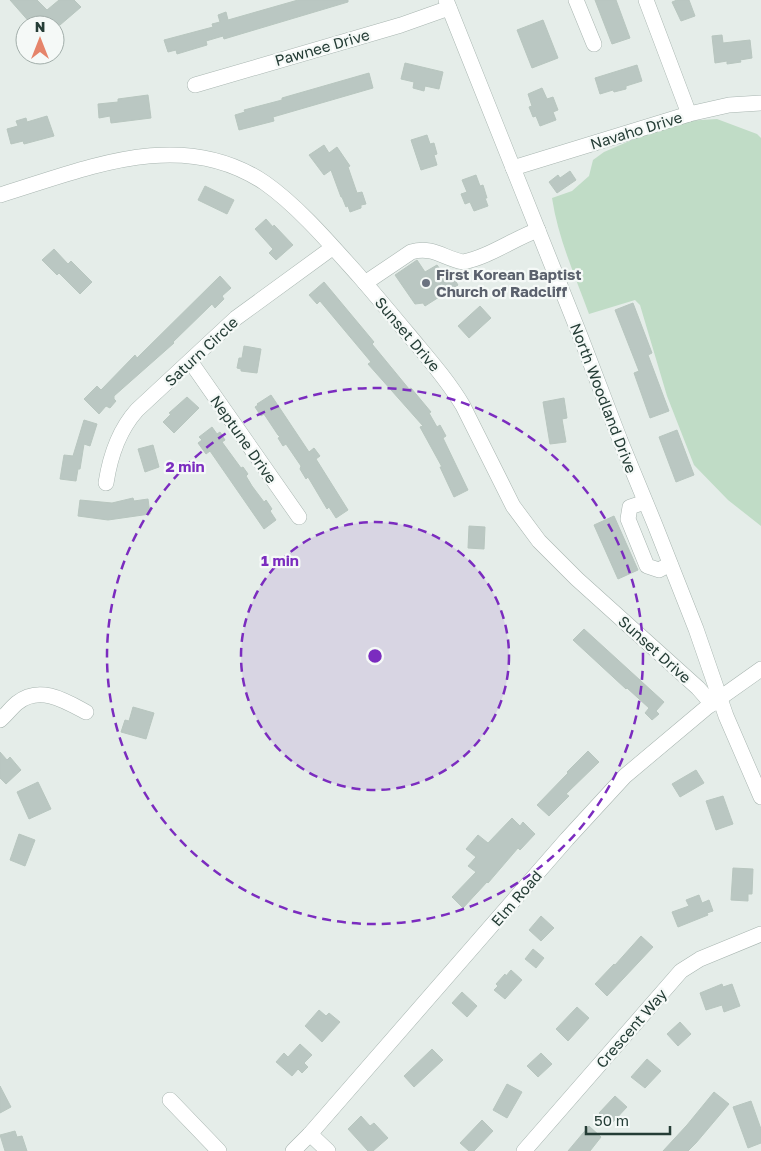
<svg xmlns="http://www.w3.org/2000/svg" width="761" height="1151" font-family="'Golos Text',sans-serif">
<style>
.green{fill:#c0dcc6}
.building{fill:#bac7c2;stroke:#b8c6bf}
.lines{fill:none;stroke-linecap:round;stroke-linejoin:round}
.minor-casing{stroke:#a8b5b0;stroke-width:16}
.minor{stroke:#fff;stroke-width:15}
.ring{fill:none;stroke:#7b2cbf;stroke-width:2.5;stroke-dasharray:9 6}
.worship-dot{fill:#6b7280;stroke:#f5f9f7;stroke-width:2}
.labels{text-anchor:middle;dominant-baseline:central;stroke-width:4.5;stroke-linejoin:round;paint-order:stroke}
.street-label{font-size:15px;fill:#253d36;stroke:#f5f9f7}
.worship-label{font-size:15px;font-weight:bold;fill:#5b616d;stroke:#f5f9f7;text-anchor:start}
.centre{fill:#7b2cbf;stroke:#f5f9f7;stroke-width:2.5}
.ring-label{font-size:15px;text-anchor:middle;font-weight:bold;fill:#7b2cbf;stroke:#f5f9f7;stroke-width:4.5;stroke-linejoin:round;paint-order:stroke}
</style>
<rect width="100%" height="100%" fill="#e5ede9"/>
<path class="green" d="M717 119 757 134 761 138V526L728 500 694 465 667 396 640 305 635 300 589 314C575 276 558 238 552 198L572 191 589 176 593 160 604 152 641 136 686 121Z"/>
<g class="building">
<path d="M10 0H37L47 10 59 0H74L81 7 60 25H32Z"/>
<path d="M298 0H348V2L224 39 223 36 206 41 207 45 177 54 176 50 168 52 164 40 213 27 212 24 220 22 218 15 226 12 228 20Z"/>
<path d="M595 0H616L630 38 612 44Z"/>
<path d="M677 0H689L695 16 681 21 672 2Z"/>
<path d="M543 20 558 58 532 68 517 30Z"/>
<path d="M722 35 723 43 750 40 752 58 740 60 741 62 727 64V61L715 63 712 36Z"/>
<path d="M405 63 443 72 439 89 425 86 424 91 413 88 414 82 401 79Z"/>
<path d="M637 65 642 81 626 86V89L614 92 613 90 600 94 595 78Z"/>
<path d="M369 73 373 88 273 117 274 121 239 130 235 115 245 112 244 110 282 100V98Z"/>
<path d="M542 88 547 99 553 97 558 110 553 112 556 120 540 126 536 116 533 117 529 107 532 106 528 94Z"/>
<path d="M148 95 151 118 111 123 110 116 99 118 98 104 118 102V99Z"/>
<path d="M47 116 54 136 24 144 23 141 11 144 7 129 18 126 16 121 26 118 27 122Z"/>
<path d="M427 135 430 144 434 143 437 154 434 155 437 165 421 170 411 140Z"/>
<path d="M324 145 329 153 337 147 350 166 348 167 357 193 362 192 366 204 361 205V208L350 212 348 206 346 207 342 197H341L331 170 324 175 309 155Z"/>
<path d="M570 171 576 180 557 193 549 182 558 175 560 178Z"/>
<path d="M476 175 480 186 483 185 487 198H485L488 206 474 211 470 202 465 204 461 194 467 192 462 180Z"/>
<path d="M205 186 234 200 227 214 198 200Z"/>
<path d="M266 219 273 227 274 225 293 245 276 260 269 253 273 249 255 229Z"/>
<path d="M54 249 68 264 71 261 92 282 80 294 59 273 57 275 42 260Z"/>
<path d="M417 260 425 272 437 265 442 272 447 268 458 285 425 306 423 303 415 304 395 275Z"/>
<path d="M220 276 231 288 222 296 224 299 215 308 212 304 173 342 174 343 114 396V399L116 401 110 408 106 406 99 414 84 399 97 386 101 390 135 355 137 358Z"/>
<path d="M324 282 374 342 372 344 409 389 411 388 431 412 429 413 437 427 440 425 446 436 443 438 468 490 454 497 440 467H442L420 427 423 426 368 364 371 362 320 301 317 304 309 295Z"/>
<path d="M633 303 652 353 648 355 669 411 650 418 634 373 639 371 615 310Z"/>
<path d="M480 306 491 318 469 338 458 326Z"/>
<path d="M244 346 261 349 257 373 241 371V369L237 368 239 358H242Z"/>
<path d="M271 395 309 452 314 448 320 456 316 459 348 510 336 518 329 507 327 509 308 477 306 479 300 469 301 466 286 444 283 446 278 438 280 437 278 435 264 414 261 416 255 407 258 405 257 404Z"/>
<path d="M187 397 199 408 174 433 163 422 171 414 169 413Z"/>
<path d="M564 398 567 418 562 419 566 442 550 444 543 402Z"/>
<path d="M84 420 97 424 90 446 84 444 80 469H78L76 481 60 479 64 455 73 456Z"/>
<path d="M212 427 217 434 220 432 225 440 222 442 241 468 243 467 248 474 246 476 252 486 264 502 266 500 272 509 270 511 276 520 264 529 210 451 206 454 198 443 202 440 199 437Z"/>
<path d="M677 430 694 475 676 482 659 437Z"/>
<path d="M153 445 159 467 145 472 138 449Z"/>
<path d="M133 498 134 501 148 499 150 514 108 520 78 516 80 500 112 503Z"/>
<path d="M614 516 638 570 618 579 594 525Z"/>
<path d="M469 526 485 527 484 549 468 548Z"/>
<path d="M584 629 664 702 656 711 659 714 652 720 645 713 649 708 627 688 626 689 573 640Z"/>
<path d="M133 707 154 713 146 739 121 732 125 720 129 721Z"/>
<path d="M588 751 599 762 566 794 569 796 549 816 537 805 568 773 567 772Z"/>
<path d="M0 752 7 760 10 757 21 770 6 784 0 778Z"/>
<path d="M696 770 704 783 680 797 672 784Z"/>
<path d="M38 782 51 809 29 819 17 792Z"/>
<path d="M723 796 733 824 716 830 706 801Z"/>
<path d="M512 818 520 826 523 822 535 834 520 850 518 848 488 883 487 882 463 908 452 897 476 872 468 866 476 857 466 849 478 835 488 843Z"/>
<path d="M19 834 35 840 25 866 10 860Z"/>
<path d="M733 868 753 869 752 894H748V901L731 900Z"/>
<path d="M699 895 702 903 709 900 713 911 707 913 708 915 678 927 672 912 689 906 686 900Z"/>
<path d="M541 916 554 928 541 941 529 930Z"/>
<path d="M641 936 653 947 607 996 595 984 614 964 615 965Z"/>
<path d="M533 949 544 958 536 968 525 959Z"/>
<path d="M511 970 522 980 505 999 494 990 498 986 496 984 505 974 506 976Z"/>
<path d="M722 984 723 987 732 984 740 1006 724 1012 722 1005 706 1010 700 993Z"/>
<path d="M462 992 477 1006 467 1017 452 1003Z"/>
<path d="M577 1007 589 1018 568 1041 556 1029Z"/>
<path d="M319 1010 326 1016 329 1013 340 1022 322 1042 305 1026Z"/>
<path d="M680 1022 691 1034 678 1046 667 1034Z"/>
<path d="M300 1044 312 1055 304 1063 308 1067 302 1073 298 1069 292 1076 276 1062 284 1053 288 1057Z"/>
<path d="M432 1049 443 1060 414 1087 404 1076Z"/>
<path d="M541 1053 552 1064 538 1077 527 1066Z"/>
<path d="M647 1059 661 1071 645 1088 631 1077Z"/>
<path d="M507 1084 522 1092 507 1118 493 1110Z"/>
<path d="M0 1086 11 1107 0 1113Z"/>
<path d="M714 1092 729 1104 696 1143 688 1151H663L687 1125Z"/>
<path d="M615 1096 627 1107 611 1124 599 1113Z"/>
<path d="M751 1101 761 1129V1143L748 1148 733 1107Z"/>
<path d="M361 1116 370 1126 374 1123 388 1138 373 1151H368L348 1129Z"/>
<path d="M482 1120 493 1131 474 1151H469L460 1143Z"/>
<path d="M589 1126 601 1137 590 1151H568Z"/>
<path d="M15 1131 17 1137 22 1136 27 1151H5L0 1135Z"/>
</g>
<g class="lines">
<g class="minor-casing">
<g id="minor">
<path d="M446 0 581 338 620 440 655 525 696 629 726 716 761 797"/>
<path d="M576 0 594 44"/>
<path d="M646 0 689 114"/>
<path d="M195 85 401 25 449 8"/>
<path d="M513 168 689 114 729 105 761 103"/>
<path d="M0 195C86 169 181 126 265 183 298 206 332 246 359 276 379 299 398 322 418 346 434 365 450 384 463 406L513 506 539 541 577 579 698 688 712 704"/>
<path d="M365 283 411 252C433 246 443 258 463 262 489 257 513 239 538 230"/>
<path d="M190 361 299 517"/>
<path d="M106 483C110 457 119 430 137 410L236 318 332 248"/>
<path d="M645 502 630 507 628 519 647 566 659 570 670 564"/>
<path d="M0 720C6 715 11 708 17 703 39 685 64 700 86 712"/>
<path d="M170 1100 219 1151"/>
<path d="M310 1134 328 1151"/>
<path d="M293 1151 310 1134 567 839 625 776 706 708 761 669"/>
<path d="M524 1151 681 971 700 959 761 934"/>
</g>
</g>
<use href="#minor" class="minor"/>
</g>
<circle cx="375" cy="656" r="134" fill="#7b2cbf" fill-opacity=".12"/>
<g class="ring">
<circle cx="375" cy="656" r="134"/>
<circle cx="375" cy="656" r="268"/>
</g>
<circle class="worship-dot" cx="426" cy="283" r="5"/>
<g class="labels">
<g class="street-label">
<text transform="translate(322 47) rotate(-16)">Pawnee Drive</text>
<text transform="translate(636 130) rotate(-17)">Navaho Drive</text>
<text transform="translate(408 334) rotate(50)">Sunset Drive</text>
<text transform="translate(201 351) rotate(-43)">Saturn Circle</text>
<text transform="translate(604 398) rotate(69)">North Woodland Drive</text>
<text transform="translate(244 439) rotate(55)">Neptune Drive</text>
<text transform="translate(655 649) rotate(42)">Sunset Drive</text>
<text transform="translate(516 898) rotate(-49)">Elm Road</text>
<text transform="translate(631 1028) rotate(-49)">Crescent Way</text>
</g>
<g class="worship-label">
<text x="436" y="274">First Korean Baptist<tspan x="436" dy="17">Church of Radcliff</tspan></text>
</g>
</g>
<circle cx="375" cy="656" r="8" class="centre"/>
<g class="ring-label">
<text x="185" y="472">2 min</text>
<text x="280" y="566">1 min</text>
</g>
<g transform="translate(40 40)"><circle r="24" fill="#f5f9f7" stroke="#a2aeaa"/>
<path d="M0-4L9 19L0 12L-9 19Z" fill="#e5846a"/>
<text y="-8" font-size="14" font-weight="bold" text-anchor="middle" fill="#253d36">N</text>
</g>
<path d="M586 1126v8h84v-8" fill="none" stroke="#253d36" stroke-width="2.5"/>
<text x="594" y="1126" font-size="15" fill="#253d36" stroke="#f5f9f7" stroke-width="4" paint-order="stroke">50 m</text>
</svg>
